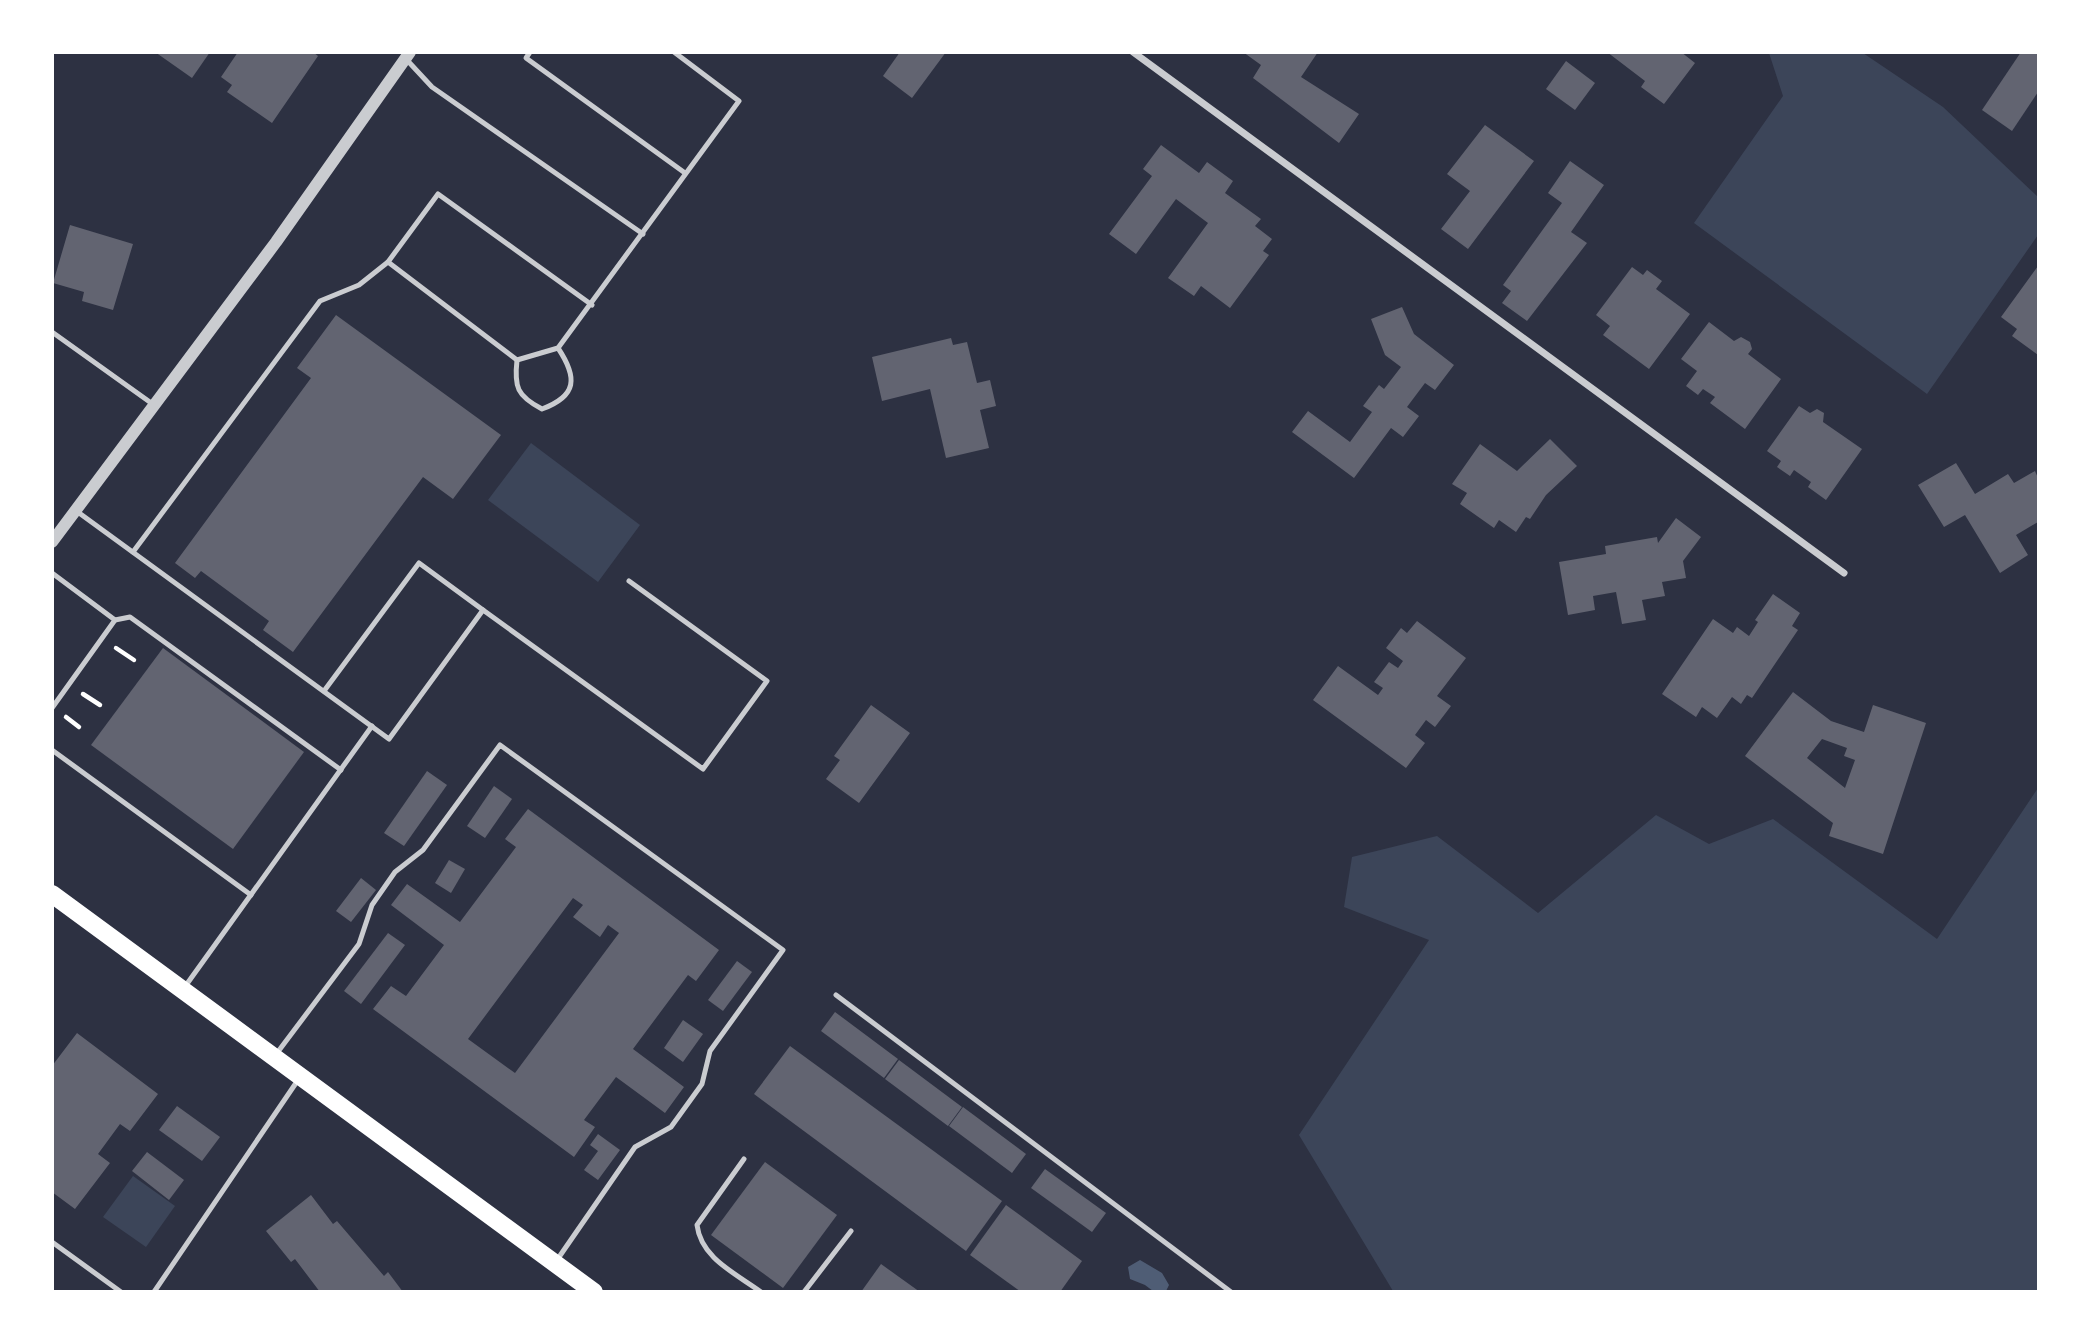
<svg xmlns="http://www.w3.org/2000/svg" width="2091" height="1344" font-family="'Fira Sans Condensed',sans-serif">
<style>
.green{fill:#3c4559}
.water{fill:#4f5d75}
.building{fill:#626471;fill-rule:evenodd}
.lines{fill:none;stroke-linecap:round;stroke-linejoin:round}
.path{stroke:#fff;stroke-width:4.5}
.service{stroke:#caccd0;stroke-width:5}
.minor{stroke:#caccd0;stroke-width:7}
.tertiary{stroke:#caccd0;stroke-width:12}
.primary{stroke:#fff;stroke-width:18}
</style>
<rect width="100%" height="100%" fill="#2d3142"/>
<g class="green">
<path d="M1769 53H1863L1943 107 2038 197V235L1927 394 1694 223 1783 96Z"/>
<path d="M531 443 640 525 598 582 488 500Z"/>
<path d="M2038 788V1291H1393L1299 1135 1429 940 1344 907 1352 857 1437 836 1538 913 1656 815 1709 844 1773 819 1937 939Z"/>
<path d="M133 1176 175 1206 146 1247 103 1217Z"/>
</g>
<path class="water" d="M1140 1260 1162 1273 1169 1285 1166 1291H1153L1145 1285 1130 1279 1128 1267Z"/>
<g class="building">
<path d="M155 52H210L192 78Z"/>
<path d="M238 52H313L318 56 272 123 227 92 232 85 221 77Z"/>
<path d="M900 52H946L912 98 883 76Z"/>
<path d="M1243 52H1318L1301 77 1359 114 1339 143 1253 78 1261 65Z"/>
<path d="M1607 52H1681L1695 63 1664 104 1641 87 1645 81Z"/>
<path d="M2021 52H2038V92L2012 131 1982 110Z"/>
<path d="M1566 61 1595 83 1575 110 1546 89Z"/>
<path d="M1485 125 1534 161 1468 249 1441 229 1470 191 1447 174Z"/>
<path d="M1161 145 1199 173 1207 162 1233 181 1225 193 1261 219 1255 226 1272 239 1263 251 1269 255 1230 308 1201 286 1194 296 1168 278 1208 223 1176 199 1136 254 1109 234 1152 176 1143 169Z"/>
<path d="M1570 161 1604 185 1571 232 1587 243 1527 321 1502 303 1511 291 1503 285 1562 203 1548 193Z"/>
<path d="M70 225 133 244 113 310 82 301 84 292 53 283Z"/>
<path d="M2038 266V355L2012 336 2017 329 2001 317Z"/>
<path d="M1632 267 1643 275 1647 270 1662 281 1656 289 1690 314 1649 369 1603 335 1610 326 1596 315Z"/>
<path d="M1402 307 1414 334 1454 365 1435 390 1425 383 1407 407 1419 416 1403 437 1391 428 1354 478 1292 432 1308 411 1350 442 1372 412 1363 406 1379 385 1384 389 1401 367 1385 355 1371 319Z"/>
<path d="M336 315 501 435 453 499 423 477 293 652 263 630 269 621 201 571 195 578 175 563 311 378 297 368Z"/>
<path d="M1709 322 1734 341 1741 337 1750 342 1752 349 1748 354 1781 379 1745 429 1710 403 1715 397 1703 389 1698 395 1686 386 1697 371 1681 359Z"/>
<path d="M951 338 953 345 967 342 977 383 990 380 996 406 980 410 989 448 946 458 930 389 882 401 872 357Z"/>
<path d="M1799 406 1810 413 1817 409 1824 413 1823 422 1862 449 1826 500 1808 487 1811 482 1794 470 1790 476 1777 467 1781 461 1767 451Z"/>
<path d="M1550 439 1577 466 1546 495 1530 519 1526 517 1516 532 1499 520 1494 528 1460 504 1467 493 1452 484 1480 444 1517 471Z"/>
<path d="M1956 463 1975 494 2008 474 2014 483 2035 471 2038 478V522L2016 535 2028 555 2000 573 1965 515 1944 527 1918 485Z"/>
<path d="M1676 518 1701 537 1683 561 1686 578 1662 582 1665 596 1642 600 1646 620 1622 624 1616 592 1593 596 1595 610 1568 615 1559 562 1606 554 1605 546 1657 537 1658 543Z"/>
<path d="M1773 594 1800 613 1792 626 1798 630 1752 698 1747 695 1741 704 1732 697 1717 718 1702 707 1696 717 1662 694 1713 619 1733 633 1737 627 1749 636 1758 622 1755 620Z"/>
<path d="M1417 621 1466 658 1437 696 1451 706 1435 727 1426 720 1415 735 1425 743 1406 768 1313 700 1338 666 1378 695 1383 688 1374 682 1389 662 1398 668 1403 661 1386 648 1401 628 1407 633Z"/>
<path d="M163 648 304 752 233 849 91 745Z"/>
<path d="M1793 692 1831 721 1864 732 1873 705 1926 723 1883 854 1829 836 1833 823 1745 756ZM1822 739 1847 748 1844 756 1855 760 1845 788 1807 758Z"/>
<path d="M871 705 910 733 859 803 826 779 840 760 834 756Z"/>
<path d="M427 771 447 785 404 846 384 833Z"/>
<path d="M494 786 512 799 485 838 467 826Z"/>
<path d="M528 809 719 950 696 981 688 975 633 1049 684 1087 665 1113 616 1077 584 1120 595 1127 574 1157 373 1009 391 986 406 996 444 945 391 905 407 884 460 922 516 847 505 839ZM573 898 583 905 573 917 600 937 608 925 619 933 515 1073 468 1039Z"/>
<path d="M449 860 465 869 451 893 435 883Z"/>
<path d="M361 878 376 890 351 922 336 911Z"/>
<path d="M388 933 405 945 361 1004 344 991Z"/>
<path d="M737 961 752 972 723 1011 708 1000Z"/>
<path d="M835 1012 898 1059 884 1078 821 1031Z"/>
<path d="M683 1020 703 1034 683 1062 664 1048Z"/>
<path d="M77 1033 158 1094 130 1131 120 1124 98 1154 110 1163 75 1209 52 1192V1066Z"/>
<path d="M790 1046 1002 1201 966 1251 754 1094Z"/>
<path d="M899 1060 962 1107 948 1126 885 1079Z"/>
<path d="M177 1106 220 1137 202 1161 159 1130Z"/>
<path d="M963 1107 1026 1154 1012 1173 949 1126Z"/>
<path d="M598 1134 620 1150 598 1180 584 1170 598 1151 590 1145Z"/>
<path d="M147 1152 184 1180 169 1200 132 1171Z"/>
<path d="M765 1162 837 1215 783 1288 711 1235Z"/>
<path d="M1045 1169 1106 1213 1092 1232 1031 1188Z"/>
<path d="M311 1195 333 1224 337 1221 384 1276 388 1272 403 1292H320L295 1259 291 1262 266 1231Z"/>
<path d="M1006 1205 1082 1261 1060 1292H1021L970 1255Z"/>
<path d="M881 1264 920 1292H861Z"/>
</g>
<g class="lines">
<g class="path">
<path d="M116 648 134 660"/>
<path d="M83 694 100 705"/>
<path d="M66 717 79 727"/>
</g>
<g class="service">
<path d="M530 52 526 58 685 173"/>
<path d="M406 59 432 87 643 234"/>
<path d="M388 262 438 194 592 305"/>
<path d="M52 332 154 405"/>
<path d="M517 360C514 387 517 396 542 409 577 396 578 378 558 348"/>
<path d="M75 510 389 739 483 610 703 769 767 681 629 581"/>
<path d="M133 552 320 301 359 285 388 262 517 360 558 348 739 101 674 52"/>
<path d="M52 573 115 620 52 708"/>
<path d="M115 620 130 617 341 770"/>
<path d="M324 691 419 563 483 610"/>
<path d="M52 750 251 895"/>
<path d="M184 988 372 726"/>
<path d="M836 995 1231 1292"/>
<path d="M277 1053 359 944 372 905 395 872 423 850 500 745 783 950 710 1051 702 1084 671 1127 635 1147 557 1260"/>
<path d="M744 1159 697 1225C701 1258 735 1273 761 1292"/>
<path d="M52 1242 121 1292"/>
<path d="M154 1292 298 1080"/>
<path d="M804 1292 851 1231"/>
</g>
<path class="minor" d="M1133 52 1844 573"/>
<path class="tertiary" d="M52 542 276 242 410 52"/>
<path class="primary" d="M52 894 594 1292"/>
</g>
<rect width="2091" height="1344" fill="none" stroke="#ffffff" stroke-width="108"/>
</svg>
